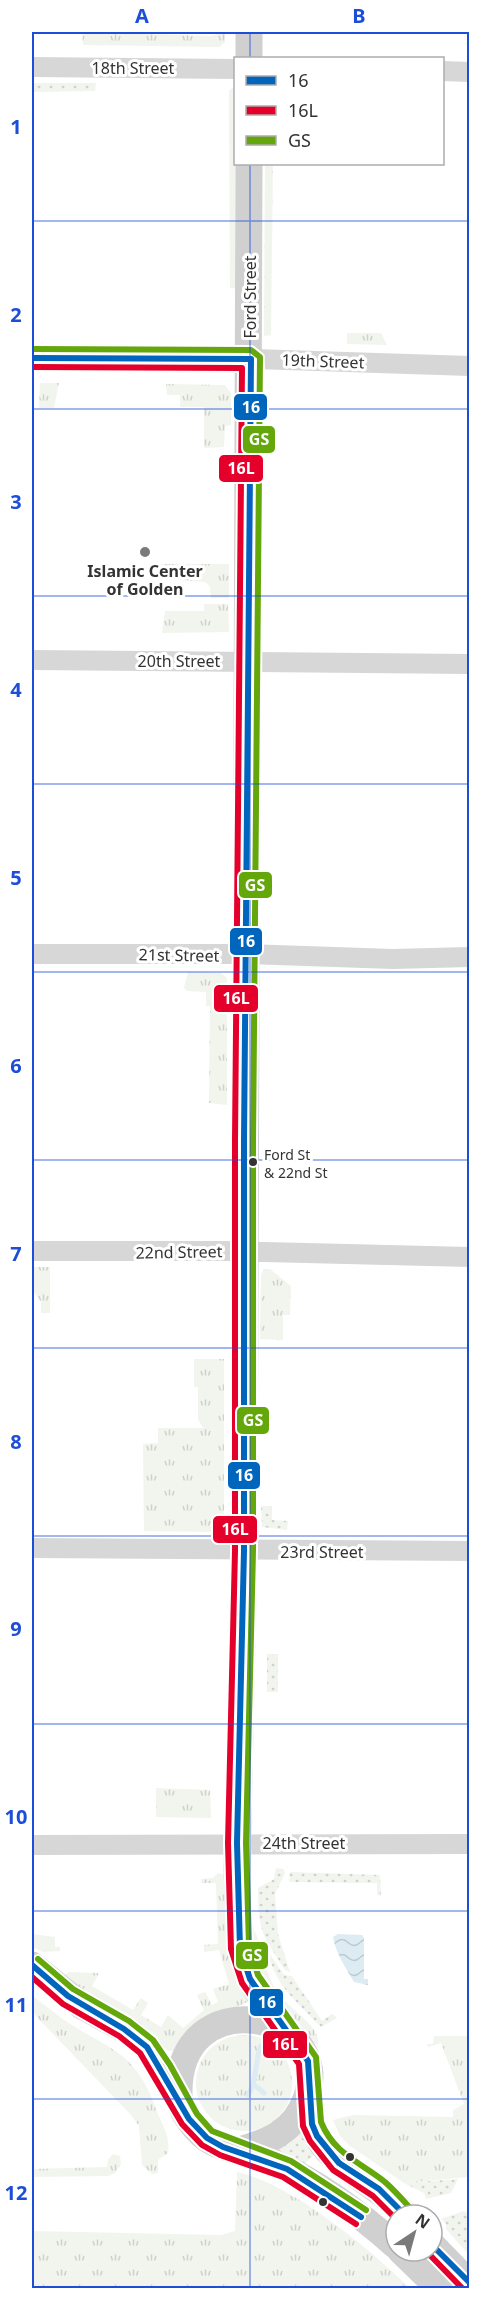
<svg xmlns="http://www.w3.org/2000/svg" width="501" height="2320" font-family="'Noto Sans',sans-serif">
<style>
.grass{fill:url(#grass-tufts)}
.garden{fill:url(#garden-dots)}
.water{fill:url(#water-waves)}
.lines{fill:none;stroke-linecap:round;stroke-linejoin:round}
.stream{stroke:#ddebf3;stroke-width:5}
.street{stroke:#d7d7d7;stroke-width:20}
.secondary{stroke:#d0d0d0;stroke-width:27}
.bus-1-casing{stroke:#fff;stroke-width:10}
.bus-2-casing{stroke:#fff;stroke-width:10}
.bus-3-casing{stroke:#fff;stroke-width:10}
.bus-1{stroke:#0065bd;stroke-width:6}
.bus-2{stroke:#e4002b;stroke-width:6}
.bus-3{stroke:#64a70b;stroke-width:6}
.grid{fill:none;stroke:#1d4ed8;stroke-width:1.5;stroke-opacity:0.55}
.poi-dot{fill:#7a7a7a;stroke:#fff;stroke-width:2}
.bus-dot{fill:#333;stroke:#fff;stroke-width:2}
.labels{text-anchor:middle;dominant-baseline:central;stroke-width:6;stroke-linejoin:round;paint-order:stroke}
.bus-label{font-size:14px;fill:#333;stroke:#fff;text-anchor:start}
.street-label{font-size:16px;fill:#333;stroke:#fff}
.poi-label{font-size:16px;font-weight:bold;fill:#333;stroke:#fff}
.line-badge{stroke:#fff;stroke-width:2}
.badge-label{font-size:16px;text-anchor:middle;font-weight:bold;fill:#fff}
.neatline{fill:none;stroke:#1d4ed8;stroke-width:2}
.grid-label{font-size:20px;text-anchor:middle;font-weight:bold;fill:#1d4ed8}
</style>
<defs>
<pattern id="grass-tufts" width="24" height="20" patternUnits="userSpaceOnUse" patternTransform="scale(1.5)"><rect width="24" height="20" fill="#f1f5ed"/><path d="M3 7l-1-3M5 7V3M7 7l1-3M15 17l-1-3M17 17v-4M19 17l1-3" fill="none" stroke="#cfd2cc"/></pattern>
<pattern id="garden-dots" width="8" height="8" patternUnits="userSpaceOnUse" patternTransform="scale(1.5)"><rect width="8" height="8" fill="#f1f5ed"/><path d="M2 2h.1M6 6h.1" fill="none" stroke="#cfd2cc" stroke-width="1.8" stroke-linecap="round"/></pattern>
<pattern id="water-waves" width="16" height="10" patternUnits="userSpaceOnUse" patternTransform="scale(1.5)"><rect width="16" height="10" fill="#ddebf3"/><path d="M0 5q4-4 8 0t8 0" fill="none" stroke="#becad1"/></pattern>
</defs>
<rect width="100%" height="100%" fill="#fff"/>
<g class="grass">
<path d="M82 32 211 36 225 32V42L219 47 83 45Z"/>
<path d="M232 88H235V288H230L229 91Z"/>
<path d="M265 164H273L271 335 264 336Z"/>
<path d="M347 333H381L387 345 347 344Z"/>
<path d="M40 383H59L54 408H39Z"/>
<path d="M166 384 225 385 231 393V425L225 426 224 447 204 448V407H180V395H167Z"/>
<path d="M159 564H229V598H211L210 587 205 582 179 580V572H159Z"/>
<path d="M204 604H228L229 632 162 633 165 611H204Z"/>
<path d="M188 972 221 973 227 978V1105L209 1103 210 1006H206V992L187 991 184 988Z"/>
<path d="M32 1267H50V1313H41V1302L32 1289Z"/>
<path d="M264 1269H270L291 1286 290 1315H283V1340L260 1339 261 1275Z"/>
<path d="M194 1359H224V1524L218 1532 144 1531 143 1444 158 1443V1428H203L198 1419V1387H194Z"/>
<path d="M156 1788 210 1790 211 1818 156 1817Z"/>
<path d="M218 1873 228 1876 249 2001 233 2009 172 2051H168L142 2027 98 2002 63 1977 69 1972 99 1973 92 1986 133 2010 141 1998 148 2003 141 2015 161 2027 168 2015 183 2028 204 2010 197 1995 205 1992 212 2005 218 2002 213 1989 229 1984 219 1950 204 1952V1945L218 1944 216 1883H202L201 1879 213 1878Z"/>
<path d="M251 1923C264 1947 262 1971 280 1996 291 2010 322 2027 318 2046 311 2040 306 2031 300 2025 268 1993 255 1969 251 1923Z"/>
<path d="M32 1934 55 1937V1947H60V1951L43 1952 32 1947Z"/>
<path d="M32 1995C42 2003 53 2012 64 2020 115 2053 136 2051 158 2114 164 2128 170 2137 168 2153L158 2160V2173L152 2174 142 2165 139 2126 131 2115 32 2012Z"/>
<circle cx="244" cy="2083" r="48"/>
<path d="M434 2036H469V2177L404 2183 350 2146 340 2136 333 2120 353 2115 453 2117V2110L464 2104 441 2043 428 2047 427 2044H433Z"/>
<path d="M113 2154 120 2156 121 2164 115 2173 108 2176 32 2177V2169L107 2167 108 2160Z"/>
<path d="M237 2172C293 2184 369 2249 410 2288H32V2231L221 2235 235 2231Z"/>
</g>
<g class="garden">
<path d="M32 83H96L95 91 32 92Z"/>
<path d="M261 1506H272V1520L288 1521 287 1530 262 1527Z"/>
<rect x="267" y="1654" width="11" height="38"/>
<path d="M276 1868 283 1869 285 1873 275 1894 278 1934 290 1972 285 1970C262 1934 258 1932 258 1888L274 1879Z"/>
<path d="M290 1872 380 1875 381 1896 377 1895V1883L289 1882Z"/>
<path d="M265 1947 284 1975 292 1976 322 2021 332 2014 337 2018 321 2027C290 1994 280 1992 265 1947Z"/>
<path d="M302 2130 315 2154 302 2166 273 2151 289 2144Z"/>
<path d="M458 2179 451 2193 426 2199 424 2193 404 2183Z"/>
<path d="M464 2211 469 2214V2255L446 2229V2224L441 2219Z"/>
</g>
<path class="water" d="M338 1934 362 1935 364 1938V1979H368V1985L354 1982C346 1968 336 1954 333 1937Z"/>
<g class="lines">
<g class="stream">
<path d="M254 2085 264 2093"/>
<path d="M248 2095C257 2081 255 2063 260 2047"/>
</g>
<g class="street">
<path d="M32 67 236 69"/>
<path d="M442 71 470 72"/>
<path d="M251 359 470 366"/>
<path d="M32 660 470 664"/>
<path d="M32 954H246L393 959 470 957"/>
<path d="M32 1251H228L470 1257"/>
<path d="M32 1548 470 1551"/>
<path d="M32 1845 470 1844"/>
</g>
<g class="secondary">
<path d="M249 58V32"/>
<path d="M249 164 244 1551 237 1869 240 1948 250 1979 267 2007 290 2035"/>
<path d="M32 358 251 359"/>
<path d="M32 1965 82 2006 131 2033 147 2048 178 2097"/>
<path d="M309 2090C310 2102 309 2116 313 2127 328 2168 378 2182 405 2215"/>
<path d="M237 2151C268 2142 294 2132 306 2099 337 2010 177 1980 179 2094 179 2110 194 2129 207 2139 227 2152 254 2154 276 2164 319 2183 360 2214 396 2246"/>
<path d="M432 2245 470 2284"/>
<path d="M401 2251 439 2288"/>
</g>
<g class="bus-1-casing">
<g id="bus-1">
<path d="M32 358 251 359 244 1141V1551L237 1843 240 1948 250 1979 308 2061 312 2124 317 2136 339 2163 379 2189 405 2215"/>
<path d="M32 1965 68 1996 124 2029 147 2047 189 2119 207 2138 223 2147 287 2169 361 2217"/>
<path d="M432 2245 470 2283"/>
</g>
</g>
<g class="bus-2-casing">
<g id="bus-2">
<path d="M32 367 242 368 235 1141V1551L228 1843 231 1949 242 1983 299 2064 303 2126 310 2141 333 2170 373 2196 396 2219"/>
<path d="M32 1977 63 2004 119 2036 140 2053 182 2124 202 2145 220 2155 283 2177 356 2224"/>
<path d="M426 2251 462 2288"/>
</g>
</g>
<g class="bus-3-casing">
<g id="bus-3">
<path d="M32 349 251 350 260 357 253 1141V1551L246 1843 249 1946 258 1975 316 2057 321 2122C334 2154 360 2162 385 2182 394 2190 403 2200 411 2209"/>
<path d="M38 1959 73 1989 129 2021 153 2040 170 2065 197 2114 212 2131 291 2161 366 2210"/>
</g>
</g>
<use href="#bus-1" class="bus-1"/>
<use href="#bus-2" class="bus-2"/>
<use href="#bus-3" class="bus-3"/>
</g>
<path class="grid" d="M250 32V58M250 164V2288M32 221H470M32 409H470M32 596H470M32 784H470M32 972H470M32 1160H470M32 1348H470M32 1536H470M32 1724H470M32 1911H470M32 2099H470"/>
<circle class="poi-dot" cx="145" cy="552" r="6"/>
<g class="bus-dot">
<circle cx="253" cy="1162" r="5"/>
<circle cx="350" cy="2157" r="5"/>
<circle cx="323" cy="2202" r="5"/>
</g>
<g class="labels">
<g class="bus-label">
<text x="264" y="1154">Ford St<tspan x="264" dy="18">&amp; 22nd St</tspan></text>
</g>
<g class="street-label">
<text x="133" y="68">18th Street</text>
<text transform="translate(250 297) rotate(-90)">Ford Street</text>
<text transform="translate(323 361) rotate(2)">19th Street</text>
<text x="179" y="661">20th Street</text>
<text transform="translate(179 955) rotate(1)">21st Street</text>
<text transform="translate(179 1252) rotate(-1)">22nd Street</text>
<text x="322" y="1552">23rd Street</text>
<text x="304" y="1843">24th Street</text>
</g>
<g class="poi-label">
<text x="145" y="571">Islamic Center<tspan x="145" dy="18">of Golden</tspan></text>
</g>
</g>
<g class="line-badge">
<rect x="233" y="393" width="35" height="28" rx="6" fill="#0065bd"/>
<rect x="242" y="425" width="34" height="29" rx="6" fill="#64a70b"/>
<rect x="218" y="454" width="46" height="29" rx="6" fill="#e4002b"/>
<rect x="238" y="871" width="35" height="28" rx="6" fill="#64a70b"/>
<rect x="229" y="927" width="34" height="29" rx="6" fill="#0065bd"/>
<rect x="213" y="984" width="46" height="29" rx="6" fill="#e4002b"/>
<rect x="236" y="1406" width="34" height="29" rx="6" fill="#64a70b"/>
<rect x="227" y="1461" width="34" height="29" rx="6" fill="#0065bd"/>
<rect x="212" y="1515" width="46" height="29" rx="6" fill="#e4002b"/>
<rect x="235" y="1941" width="34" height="29" rx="6" fill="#64a70b"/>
<rect x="249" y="1988" width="35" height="29" rx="6" fill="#0065bd"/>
<rect x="262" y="2030" width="46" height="29" rx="6" fill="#e4002b"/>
</g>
<g class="badge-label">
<text x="251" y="413">16</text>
<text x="259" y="445">GS</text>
<text x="241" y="474">16L</text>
<text x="255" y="891">GS</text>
<text x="246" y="947">16</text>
<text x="236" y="1004">16L</text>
<text x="253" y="1426">GS</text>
<text x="244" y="1481">16</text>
<text x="235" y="1535">16L</text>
<text x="252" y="1961">GS</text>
<text x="267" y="2008">16</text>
<text x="285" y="2050">16L</text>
</g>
<rect width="501" height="2320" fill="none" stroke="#ffffff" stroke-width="66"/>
<rect x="234" y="57" width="210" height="108" fill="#ffffff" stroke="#adadad" stroke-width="1.5"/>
<rect x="246" y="76" width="30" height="9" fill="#0065bd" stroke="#adadad" stroke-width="1.5"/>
<text x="288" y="87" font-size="18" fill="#333333">16</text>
<rect x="246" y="106" width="30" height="9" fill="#e4002b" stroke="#adadad" stroke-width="1.5"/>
<text x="288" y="117" font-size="18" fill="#333333">16L</text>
<rect x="246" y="136" width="30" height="9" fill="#64a70b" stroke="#adadad" stroke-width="1.5"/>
<text x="288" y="147" font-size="18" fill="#333333">GS</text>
<g transform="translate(414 2233) rotate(36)"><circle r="28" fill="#ffffff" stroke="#adadad" stroke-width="1.5"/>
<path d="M0-4.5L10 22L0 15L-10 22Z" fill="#7a7a7a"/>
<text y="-9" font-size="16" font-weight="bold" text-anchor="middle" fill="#333333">N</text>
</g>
<rect x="33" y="33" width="435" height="2254" class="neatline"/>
<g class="grid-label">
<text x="142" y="23">A</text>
<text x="359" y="23">B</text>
<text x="16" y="134">1</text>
<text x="16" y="322">2</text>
<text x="16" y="509">3</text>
<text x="16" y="697">4</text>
<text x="16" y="885">5</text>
<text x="16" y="1073">6</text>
<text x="16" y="1261">7</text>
<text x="16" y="1449">8</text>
<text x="16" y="1636">9</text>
<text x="16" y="1824">10</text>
<text x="16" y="2012">11</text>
<text x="16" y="2200">12</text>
</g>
</svg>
